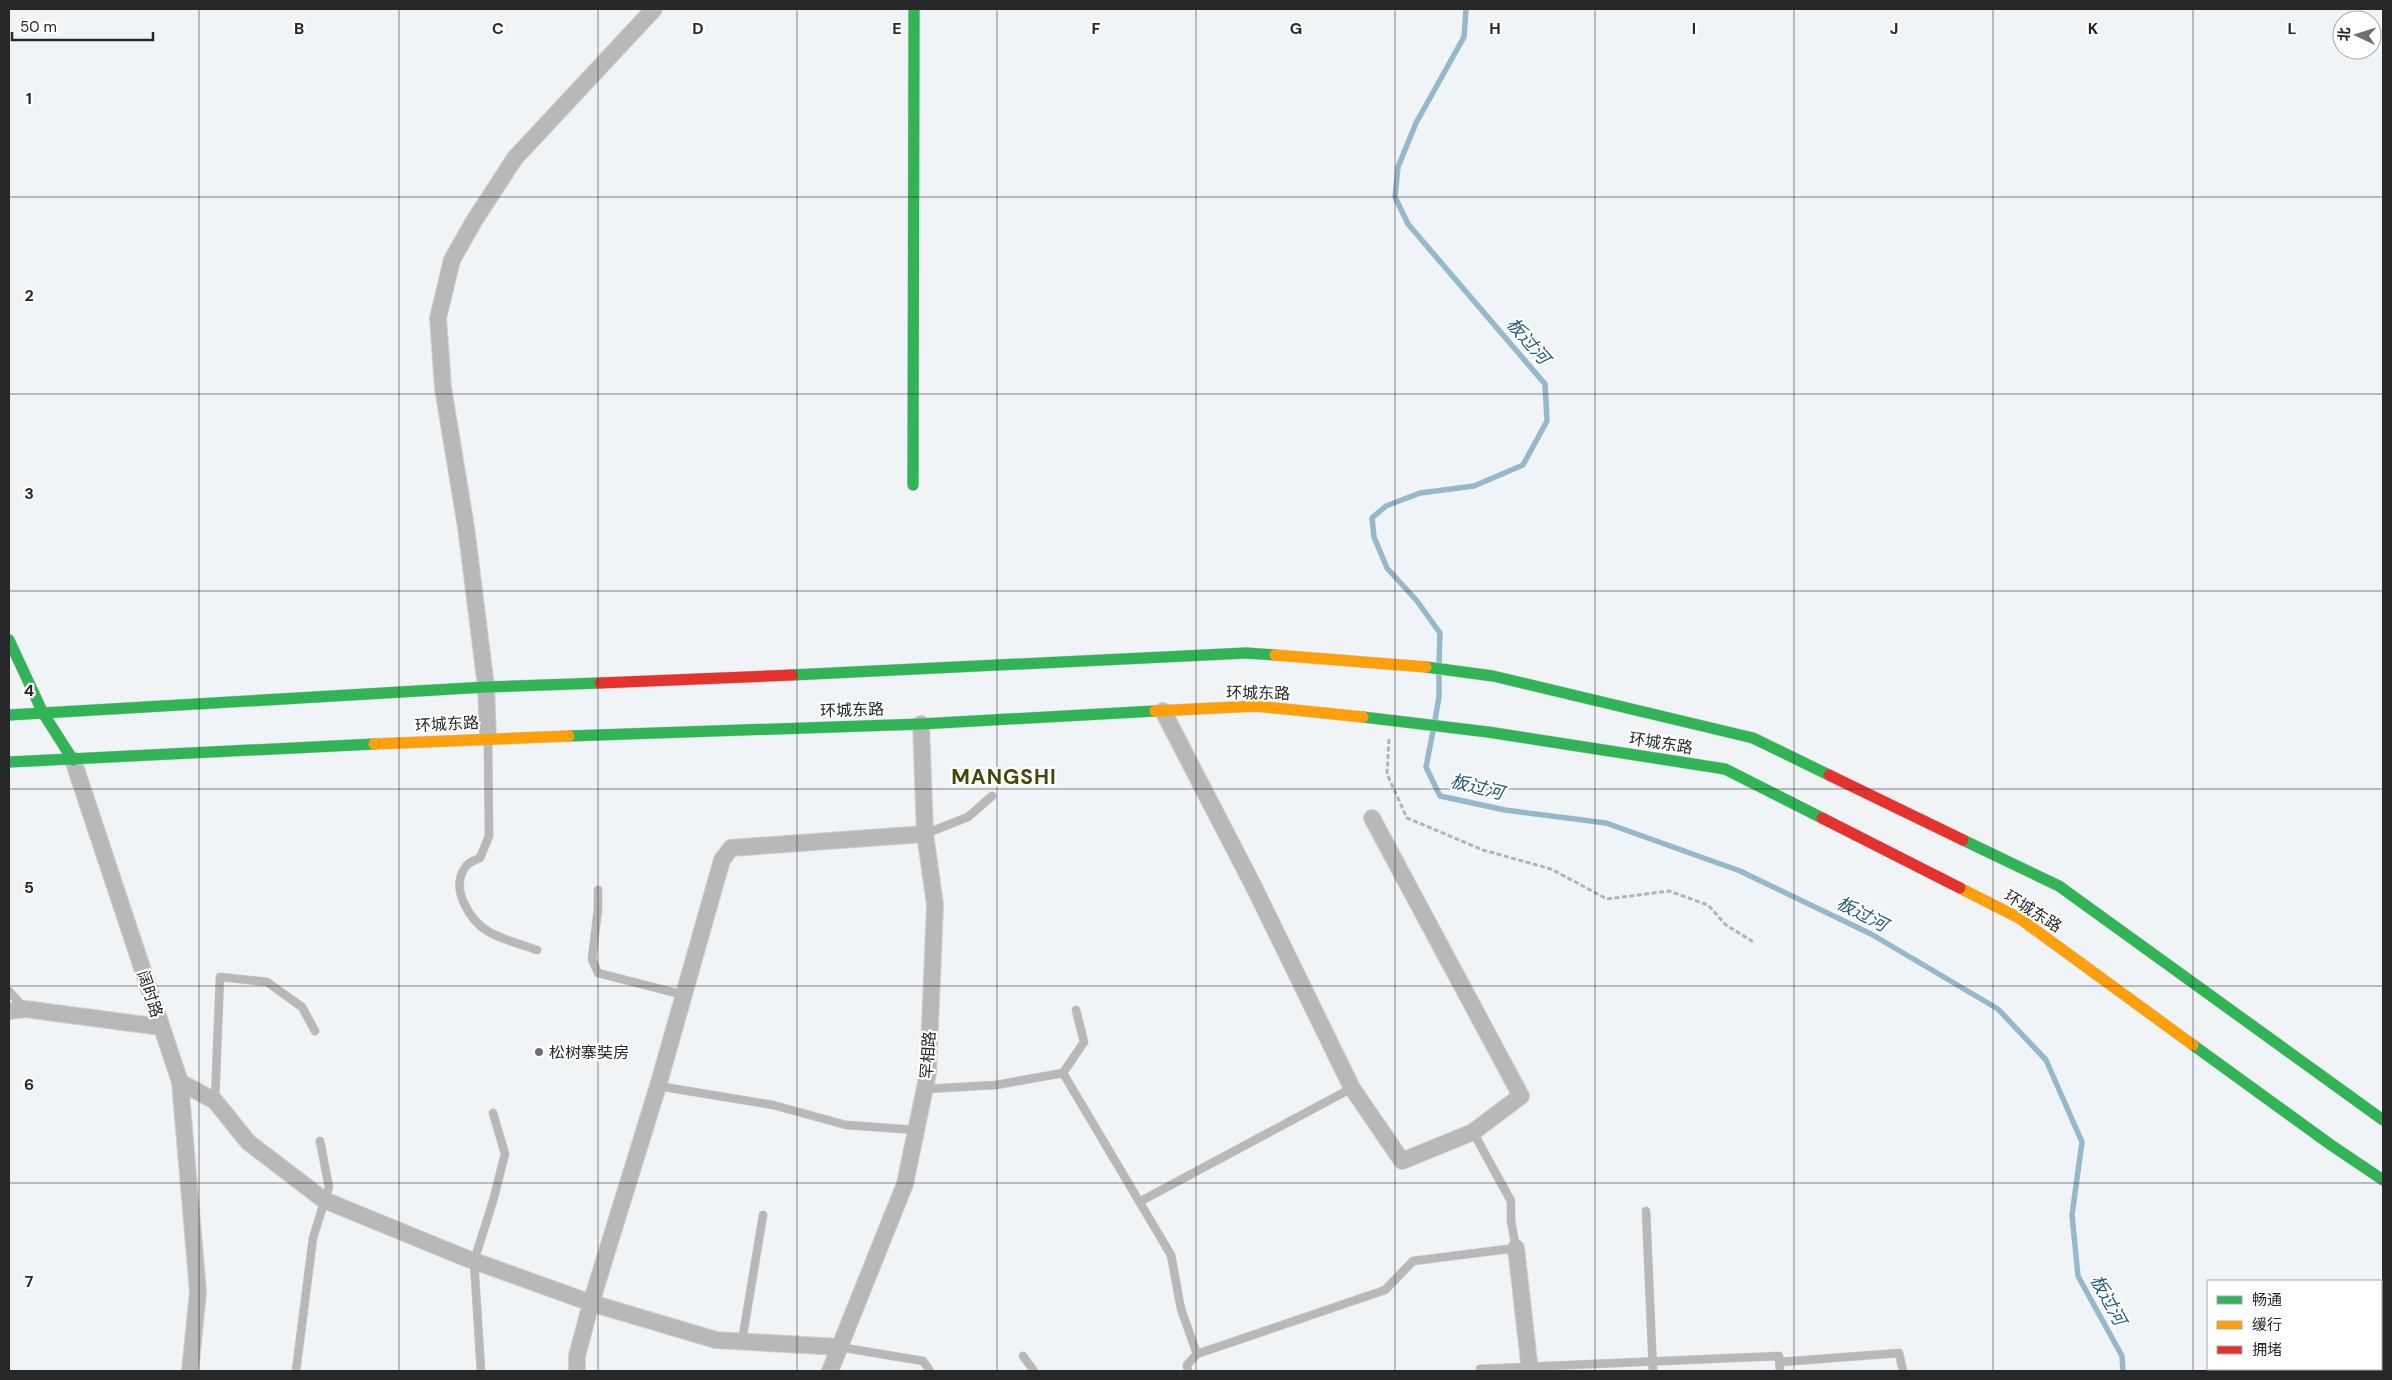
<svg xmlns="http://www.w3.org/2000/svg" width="2392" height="1380" font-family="'DM Sans','Noto Sans SC',sans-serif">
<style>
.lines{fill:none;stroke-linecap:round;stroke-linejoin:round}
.stream{stroke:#95b8ca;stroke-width:5.5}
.lane-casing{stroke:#cdcfd1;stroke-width:9}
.street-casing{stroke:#cdcfd1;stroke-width:18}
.fast-casing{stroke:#cdcfd1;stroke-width:12}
.slow-casing{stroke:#cdcfd1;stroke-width:12}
.jam-casing{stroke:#cdcfd1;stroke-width:12}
.path{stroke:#b3b3b4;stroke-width:3;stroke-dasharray:5 2.5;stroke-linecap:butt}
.lane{stroke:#b8b8b9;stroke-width:8}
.street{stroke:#b8b8b9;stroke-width:16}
.fast{stroke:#30b455;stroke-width:11}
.slow{stroke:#ff9f0a;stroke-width:11}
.jam{stroke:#e5322d;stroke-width:11}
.grid{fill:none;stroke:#262729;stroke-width:1;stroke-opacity:0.55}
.poi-dot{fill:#6d6f71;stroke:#fff;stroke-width:2}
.labels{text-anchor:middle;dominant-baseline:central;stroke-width:4.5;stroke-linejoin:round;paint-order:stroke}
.street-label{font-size:16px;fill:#262729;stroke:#fff}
.poi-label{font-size:16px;fill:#262729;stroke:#fff;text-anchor:start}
.water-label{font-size:18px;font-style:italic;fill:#205e79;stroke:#fff}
.district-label{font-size:21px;font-weight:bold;letter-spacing:1px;fill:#454809;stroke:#fff}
.grid-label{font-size:16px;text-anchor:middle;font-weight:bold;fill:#262729;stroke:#fff;stroke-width:4.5;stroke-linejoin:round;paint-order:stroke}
</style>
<rect width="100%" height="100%" fill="#f1f4f7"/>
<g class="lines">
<g class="stream">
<path d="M1439 663 1440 633 1417 601 1387 568 1374 537 1372 518 1386 506 1420 493 1474 486 1523 465 1547 421 1545 384 1408 224 1395 197 1398 167 1416 123 1464 37 1466 9"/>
<path d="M1435 720 1439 697V674"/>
<path d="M1433 731 1426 767 1440 796 1505 810 1606 823 1740 871 1871 934 1998 1009 2046 1060 2082 1142 2072 1215 2078 1276 2122 1356 2123 1371"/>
</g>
<g class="lane-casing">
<g id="lane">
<path d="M488 742 489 836 480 858C474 860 467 863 464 869 451 890 470 921 489 932 503 940 521 944 537 950"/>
<path d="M925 834 968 817 992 796"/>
<path d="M598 890V909L592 959 598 973 684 995"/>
<path d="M9 991 25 1009"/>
<path d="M1063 1073 1084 1042 1076 1010"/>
<path d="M658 1086 773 1105 846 1125 916 1130"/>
<path d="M925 1089 996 1085 1063 1073 1171 1255 1181 1309 1197 1354"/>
<path d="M215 1101 220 977 267 982 302 1007 315 1031"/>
<path d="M1141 1201 1352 1088"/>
<path d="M1646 1211 1653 1371"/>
<path d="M742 1341 763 1215"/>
<path d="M839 1347 923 1361 930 1371"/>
<path d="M1023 1356 1034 1371"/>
<path d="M1780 1362 1899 1353 1903 1371"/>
<path d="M1480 1369 1779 1356 1780 1371"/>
<path d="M296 1371 313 1238 329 1187 320 1141"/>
<path d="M481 1371 474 1261 493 1201 505 1154 493 1113"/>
<path d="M1188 1371 1187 1365 1197 1354 1385 1290 1413 1261 1516 1248 1511 1221V1201L1473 1132"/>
</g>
</g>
<g class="street-casing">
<g id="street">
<path d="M1163 711 1254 887 1352 1088 1402 1161 1473 1132 1521 1096 1372 818"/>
<path d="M488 738 486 687 466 527 443 388 438 318 452 260 474 221 515 158 654 9"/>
<path d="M73 760 180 1082 198 1292 190 1371"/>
<path d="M9 1011 25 1009 161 1027"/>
<path d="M180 1082 215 1101 248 1142 324 1200 463 1257 591 1303 716 1340 839 1347"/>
<path d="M1516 1248 1530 1371"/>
<path d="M577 1371V1356L591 1303 658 1086 722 860 731 848 925 834"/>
<path d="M830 1371 905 1184 928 1073 935 905 925 834 921 724"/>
</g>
</g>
<g class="fast-casing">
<g id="fast">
<path d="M913 485 914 9"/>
<path d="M9 640 43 713 73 760"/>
<path d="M1426 667 1493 676 1753 738 1829 775"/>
<path d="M792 675 1246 653 1275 655"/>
<path d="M9 715 486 687 600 683"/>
<path d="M1363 717 1488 732 1725 769 1822 818"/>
<path d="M569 736 921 724 1155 711"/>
<path d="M9 762 374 744"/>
<path d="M1963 840 2059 886 2383 1120"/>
<path d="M2193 1045 2331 1145 2383 1180"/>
</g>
</g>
<g class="slow-casing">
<g id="slow">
<path d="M1275 655 1426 667"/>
<path d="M1155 711 1256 706 1363 717"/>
<path d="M374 744 569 736"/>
<path d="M1960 888 2019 918 2193 1045"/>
</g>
</g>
<g class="jam-casing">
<g id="jam">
<path d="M600 683 792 675"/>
<path d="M1829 775 1963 840"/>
<path d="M1822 818 1960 888"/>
</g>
</g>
<path class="path" d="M1389 739 1387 774 1407 818 1483 850 1551 869 1607 899 1669 891 1708 905 1726 925 1755 943"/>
<use href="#lane" class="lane"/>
<use href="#street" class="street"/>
<use href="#fast" class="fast"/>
<use href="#slow" class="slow"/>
<use href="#jam" class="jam"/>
</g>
<path class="grid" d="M199 9V1371M399 9V1371M598 9V1371M797 9V1371M997 9V1371M1196 9V1371M1395 9V1371M1595 9V1371M1794 9V1371M1993 9V1371M2193 9V1371M9 197H2383M9 394H2383M9 591H2383M9 789H2383M9 986H2383M9 1183H2383"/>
<circle class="poi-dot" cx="539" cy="1052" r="5"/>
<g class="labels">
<g class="street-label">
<text transform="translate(1258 693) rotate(1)">环城东路</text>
<text transform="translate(852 710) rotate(-2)">环城东路</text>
<text transform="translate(447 724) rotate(-3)">环城东路</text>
<text transform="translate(1661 743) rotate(9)">环城东路</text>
<text transform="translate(2033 911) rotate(32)">环城东路</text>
<text transform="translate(150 994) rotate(72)">阔时路</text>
<text transform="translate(928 1055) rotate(-86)">罕相路</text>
</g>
<g class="poi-label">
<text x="549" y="1052">松树寨奘房</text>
</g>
<g class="water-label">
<text transform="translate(1528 341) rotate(49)">板过河</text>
<text transform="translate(1477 787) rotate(14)">板过河</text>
<text transform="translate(1862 914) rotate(27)">板过河</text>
<text transform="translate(2108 1300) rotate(61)">板过河</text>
</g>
<g class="district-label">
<text x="1004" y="777">MANGSHI</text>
</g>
</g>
<g class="grid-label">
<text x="299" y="34">B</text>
<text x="498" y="34">C</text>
<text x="698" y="34">D</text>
<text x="897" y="34">E</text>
<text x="1096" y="34">F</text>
<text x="1296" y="34">G</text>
<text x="1495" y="34">H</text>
<text x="1694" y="34">I</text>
<text x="1894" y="34">J</text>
<text x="2093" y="34">K</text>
<text x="2292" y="34">L</text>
<text x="29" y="104">1</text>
<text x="29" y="301">2</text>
<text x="29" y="499">3</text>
<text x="29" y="696">4</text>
<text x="29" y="893">5</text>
<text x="29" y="1090">6</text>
<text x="29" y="1287">7</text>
</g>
<rect width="2392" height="1380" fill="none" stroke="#262729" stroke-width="20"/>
<rect x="2207" y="1280" width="175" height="90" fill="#ffffff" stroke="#a8a9a9"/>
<rect x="2217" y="1296" width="25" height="8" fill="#30b455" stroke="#a8a9a9"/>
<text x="2252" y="1305" font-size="15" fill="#262729">畅通</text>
<rect x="2217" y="1321" width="25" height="8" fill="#ff9f0a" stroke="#a8a9a9"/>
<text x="2252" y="1330" font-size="15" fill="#262729">缓行</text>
<rect x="2217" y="1346" width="25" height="8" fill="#e5322d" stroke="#a8a9a9"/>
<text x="2252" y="1355" font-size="15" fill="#262729">拥堵</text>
<g transform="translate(2357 35) rotate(274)"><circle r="24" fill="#ffffff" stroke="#a8a9a9"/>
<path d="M0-4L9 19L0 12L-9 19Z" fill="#6d6f71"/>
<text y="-8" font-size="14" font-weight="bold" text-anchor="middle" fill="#262729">北</text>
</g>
<path d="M12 32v8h141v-8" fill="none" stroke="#262729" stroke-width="2.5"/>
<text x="20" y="32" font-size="15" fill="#262729" stroke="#ffffff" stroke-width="4" paint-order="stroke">50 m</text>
</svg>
